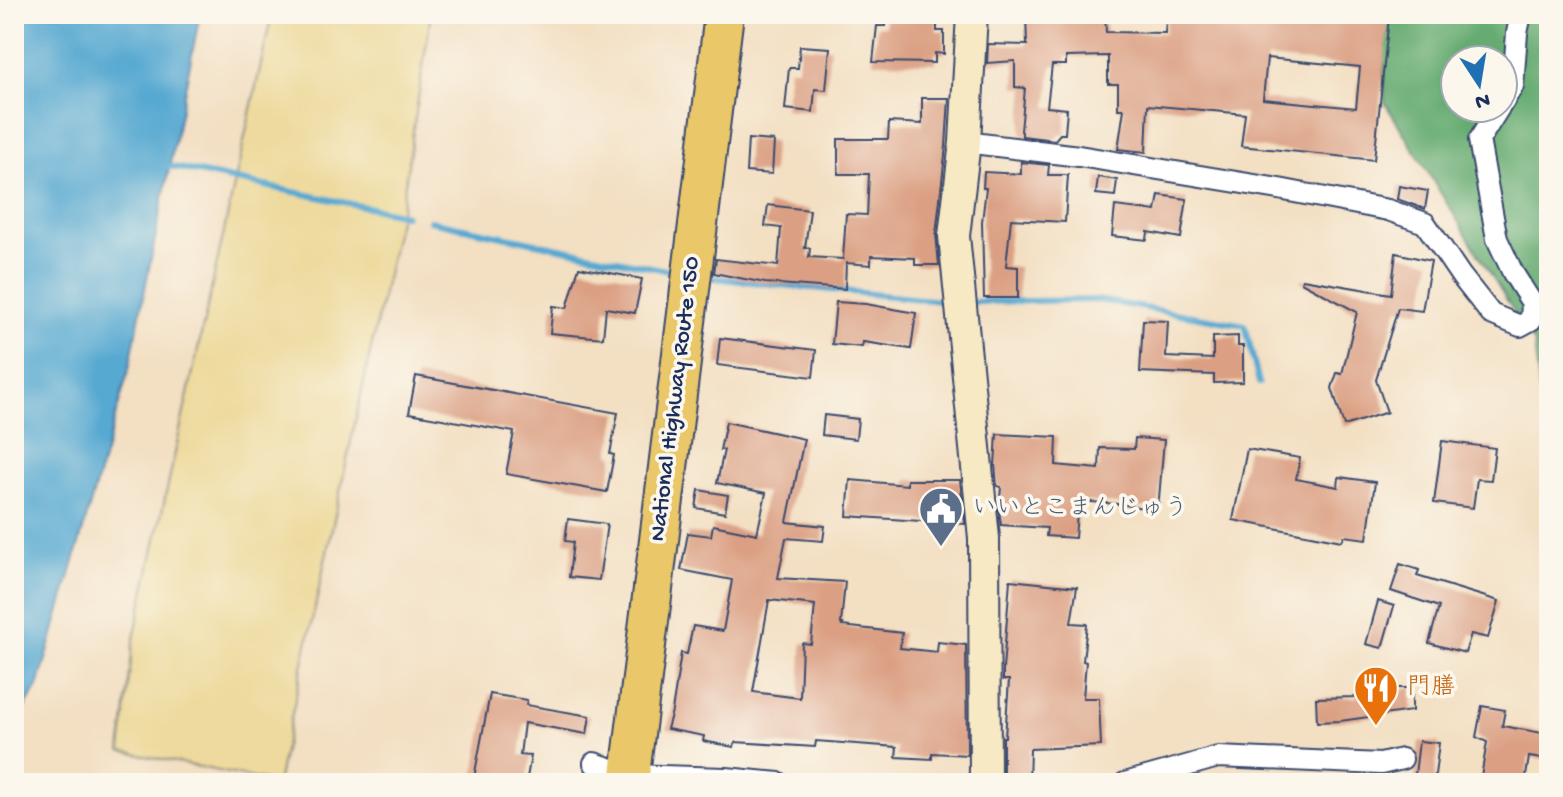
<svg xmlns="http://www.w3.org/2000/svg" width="1563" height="797" font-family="'Gochi Hand','Klee One',sans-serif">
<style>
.forest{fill:#66ac72;stroke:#406e68;stroke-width:2;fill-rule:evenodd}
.sand{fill:#eeda9e;stroke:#84847e;stroke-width:2}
.water{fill:#56a9d1;stroke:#386c98;stroke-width:2}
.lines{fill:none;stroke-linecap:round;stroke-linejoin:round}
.stream{stroke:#56a9d1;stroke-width:6}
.building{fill:#dba084;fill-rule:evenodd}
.street-casing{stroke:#3b496d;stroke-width:24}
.secondary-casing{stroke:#3b496d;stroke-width:34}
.highway-casing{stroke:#3b496d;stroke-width:42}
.street{stroke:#fff;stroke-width:20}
.secondary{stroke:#f7e9c3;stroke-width:30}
.highway{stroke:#eac769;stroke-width:38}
.labels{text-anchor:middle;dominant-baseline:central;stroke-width:7;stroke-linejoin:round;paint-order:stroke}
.street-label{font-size:24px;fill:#1b2f5e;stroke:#fbf7ec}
.service-label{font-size:24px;fill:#4e5e75;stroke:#fbf7ec;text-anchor:start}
.food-label{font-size:24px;fill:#c56008;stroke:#fbf7ec;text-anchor:start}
</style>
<rect width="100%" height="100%" fill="#fbf7ec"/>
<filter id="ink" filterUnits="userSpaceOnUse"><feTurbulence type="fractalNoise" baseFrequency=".0125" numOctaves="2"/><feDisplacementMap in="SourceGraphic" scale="16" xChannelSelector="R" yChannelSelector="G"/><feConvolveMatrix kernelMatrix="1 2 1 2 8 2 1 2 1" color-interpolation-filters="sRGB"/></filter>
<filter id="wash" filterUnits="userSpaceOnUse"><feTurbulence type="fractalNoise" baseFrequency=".006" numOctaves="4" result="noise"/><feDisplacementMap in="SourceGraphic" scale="32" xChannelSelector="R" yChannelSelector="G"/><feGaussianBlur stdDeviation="1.8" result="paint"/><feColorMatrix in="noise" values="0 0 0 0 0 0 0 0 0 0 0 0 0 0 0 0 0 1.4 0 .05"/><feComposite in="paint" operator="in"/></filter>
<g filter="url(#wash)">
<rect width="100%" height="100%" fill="#f3dfc2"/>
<path class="forest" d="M1382 14H1549V472L1534 344 1385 103ZM1455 60H1503V108H1455Z"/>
<path class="sand" d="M272 14H431L401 210 277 783 121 751 133 643Z"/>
<path class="water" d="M14 14H200L129 369 38 687 14 724Z"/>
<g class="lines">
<g class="stream">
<path d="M169 166 405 215"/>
<path d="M430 221 680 273"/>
<path d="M703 277 951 302"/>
<path d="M970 302 1098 300 1245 325 1259 383"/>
</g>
</g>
<g id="blocks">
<g class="building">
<path d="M885 14H937V31H944V54L935 53V63L873 62 877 26H885Z"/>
<path d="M1026 14H1105L1106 32 1165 33 1166 20 1192 22V14H1358L1389 17 1374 160 1241 146 1245 114 1148 105 1146 152 1118 149 1124 109H1118V84H1108V56L1066 57V65H1052L1047 107 1067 109 1065 134H1060L1055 140 1022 136V132L1021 131 1025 88 1015 87V61L987 63 988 44 1027 45ZM1267 58 1360 67 1356 108 1263 99Z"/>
<path d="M800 46 830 48 826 90 815 89 813 112 785 109 789 68H798Z"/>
<path d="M922 98H949L946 146 936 234 939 265H915V258L871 256V265L846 263 845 289 765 283 714 273 716 259 778 266 781 228 765 226 768 205 810 210 805 248H810L809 257 843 259 846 214 867 215 869 174H838V139H888L889 122 922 124Z"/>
<path d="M748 139 774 141 772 174 746 172Z"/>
<path d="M1021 162 1049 165 1048 175H1068L1065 222 1011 219 1006 266 1018 267V298H984L982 222 986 188H983L984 172 1021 174Z"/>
<path d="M1098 177 1117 180 1115 196 1096 194Z"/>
<path d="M1399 186 1428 191 1425 209 1397 199Z"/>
<path d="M1159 195 1187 199 1181 238 1148 232 1147 240 1112 236 1115 206 1156 211Z"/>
<path d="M1396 253 1431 261 1422 311 1398 308 1376 380 1387 412 1344 426 1332 388 1337 373 1342 374 1357 312 1301 282 1302 279 1391 294Z"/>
<path d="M579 267 642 279 635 313 606 308 603 338 550 333 553 306 567 308Z"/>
<path d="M836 302 866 304 916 313 911 349 863 342 862 347 832 344Z"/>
<path d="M1143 320 1168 321 1166 357 1213 359V337L1238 336V346H1243V382L1214 383V375L1140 372Z"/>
<path d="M720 338 816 350 813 377 717 365Z"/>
<path d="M416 376 618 413 610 454 614 455 607 492 506 474 514 432 409 413Z"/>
<path d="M824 415 858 419 856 439 822 435Z"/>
<path d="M726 422 804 439 787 522 825 526 823 541 786 538 778 578 845 582 841 624H843L842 626 902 633 900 648 937 652 938 642 966 645 967 755 932 753V759L896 757 897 747 816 741 815 747 735 742 734 747 703 741 704 736 667 729 672 711 681 653 687 654 693 626 723 631 732 580 681 570 688 533 711 536 713 525 757 534 766 493 717 483 724 450H720ZM769 600 815 605 811 644 802 643 800 698 753 692Z"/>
<path d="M997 434 1057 437 1056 465 1099 469 1100 448 1134 449 1135 438 1164 440 1158 510 1118 504 1078 501 1075 538 1046 536 1047 528 1001 525 999 510 1001 487 997 486 995 465Z"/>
<path d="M1442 441 1495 448 1491 480 1477 479 1473 508 1434 503Z"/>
<path d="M1247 449 1300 458 1296 479 1338 487 1339 477 1375 482 1367 539 1344 536 1342 541 1233 520Z"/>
<path d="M850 480 907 485V480H960L965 524 847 516Z"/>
<path d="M699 490 728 495 725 513 696 508Z"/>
<path d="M568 519 607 524 599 580 569 577 573 542 565 541Z"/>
<path d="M1400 564 1419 570 1417 576 1499 601 1488 638 1471 634 1465 653 1429 643 1439 607 1391 591Z"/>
<path d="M1010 580 1077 587 1071 623 1087 624 1083 661 1086 662 1083 698H1099L1101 746 1030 749 1029 783H1003V737H1005L1009 680H1003V669Z"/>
<path d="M1378 601 1394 606 1382 648 1366 644Z"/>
<path d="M1357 688H1412V711L1340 721 1317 722 1316 698 1357 697Z"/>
<path d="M490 694 527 700 526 705 590 716 587 734 524 723 520 755 531 756 526 783H473Z"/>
<path d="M1482 706 1505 710 1502 726 1549 734V760L1529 757 1525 783H1480L1487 742 1476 737Z"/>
<path d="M1419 741 1439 743 1434 783H1414Z"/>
</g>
</g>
</g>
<g filter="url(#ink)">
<use href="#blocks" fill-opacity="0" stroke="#3b496d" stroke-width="2"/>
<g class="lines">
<g class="street-casing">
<g id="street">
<path d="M1503 102 1513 86 1517 33 1521 14"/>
<path d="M965 142 1079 156 1279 189 1388 210 1425 223 1461 276 1491 314 1520 326 1531 320 1532 303 1513 273 1497 239 1479 140 1499 108"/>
<path d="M594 763 630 775 726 778 779 783"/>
<path d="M1125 783 1218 757 1381 764 1402 759"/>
</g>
</g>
<g class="secondary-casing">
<path id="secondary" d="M972 14 965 142 954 236 984 538 985 783"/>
</g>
<g class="highway-casing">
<path id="highway" d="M629 783 724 14"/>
</g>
<use href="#street" class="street"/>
<use href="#secondary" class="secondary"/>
<use href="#highway" class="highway"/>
</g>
</g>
<defs>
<g id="civic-pin" transform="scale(2.3)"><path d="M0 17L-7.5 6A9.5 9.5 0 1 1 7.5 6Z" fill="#5c6f8a" stroke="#fbf7ec"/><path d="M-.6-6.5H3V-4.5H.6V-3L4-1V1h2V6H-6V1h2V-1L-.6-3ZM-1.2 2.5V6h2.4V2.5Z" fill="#fff"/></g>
<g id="restaurant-pin" transform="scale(2.3)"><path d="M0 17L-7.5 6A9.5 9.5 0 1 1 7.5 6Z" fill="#e8710a" stroke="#fbf7ec"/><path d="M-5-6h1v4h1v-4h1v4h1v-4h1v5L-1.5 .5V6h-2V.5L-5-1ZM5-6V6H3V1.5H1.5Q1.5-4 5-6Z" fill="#fff"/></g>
</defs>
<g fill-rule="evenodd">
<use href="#civic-pin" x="941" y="509"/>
<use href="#restaurant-pin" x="1376" y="688"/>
</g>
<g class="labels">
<g class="street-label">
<text transform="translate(676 399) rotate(-83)">National Highway Route 150</text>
</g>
<g class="service-label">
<text x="972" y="509">いいとこまんじゅう</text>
</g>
<g class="food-label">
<text x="1407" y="688">門膳</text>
</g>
</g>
<rect width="1563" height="797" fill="none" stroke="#fbf7ec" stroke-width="48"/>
<g transform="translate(1479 84) rotate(168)"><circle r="38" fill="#fbf7ec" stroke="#a1a7b3" stroke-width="2"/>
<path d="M0-6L14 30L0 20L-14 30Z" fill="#1f6fb2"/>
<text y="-12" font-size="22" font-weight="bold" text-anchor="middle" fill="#1b2f5e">N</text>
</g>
</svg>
